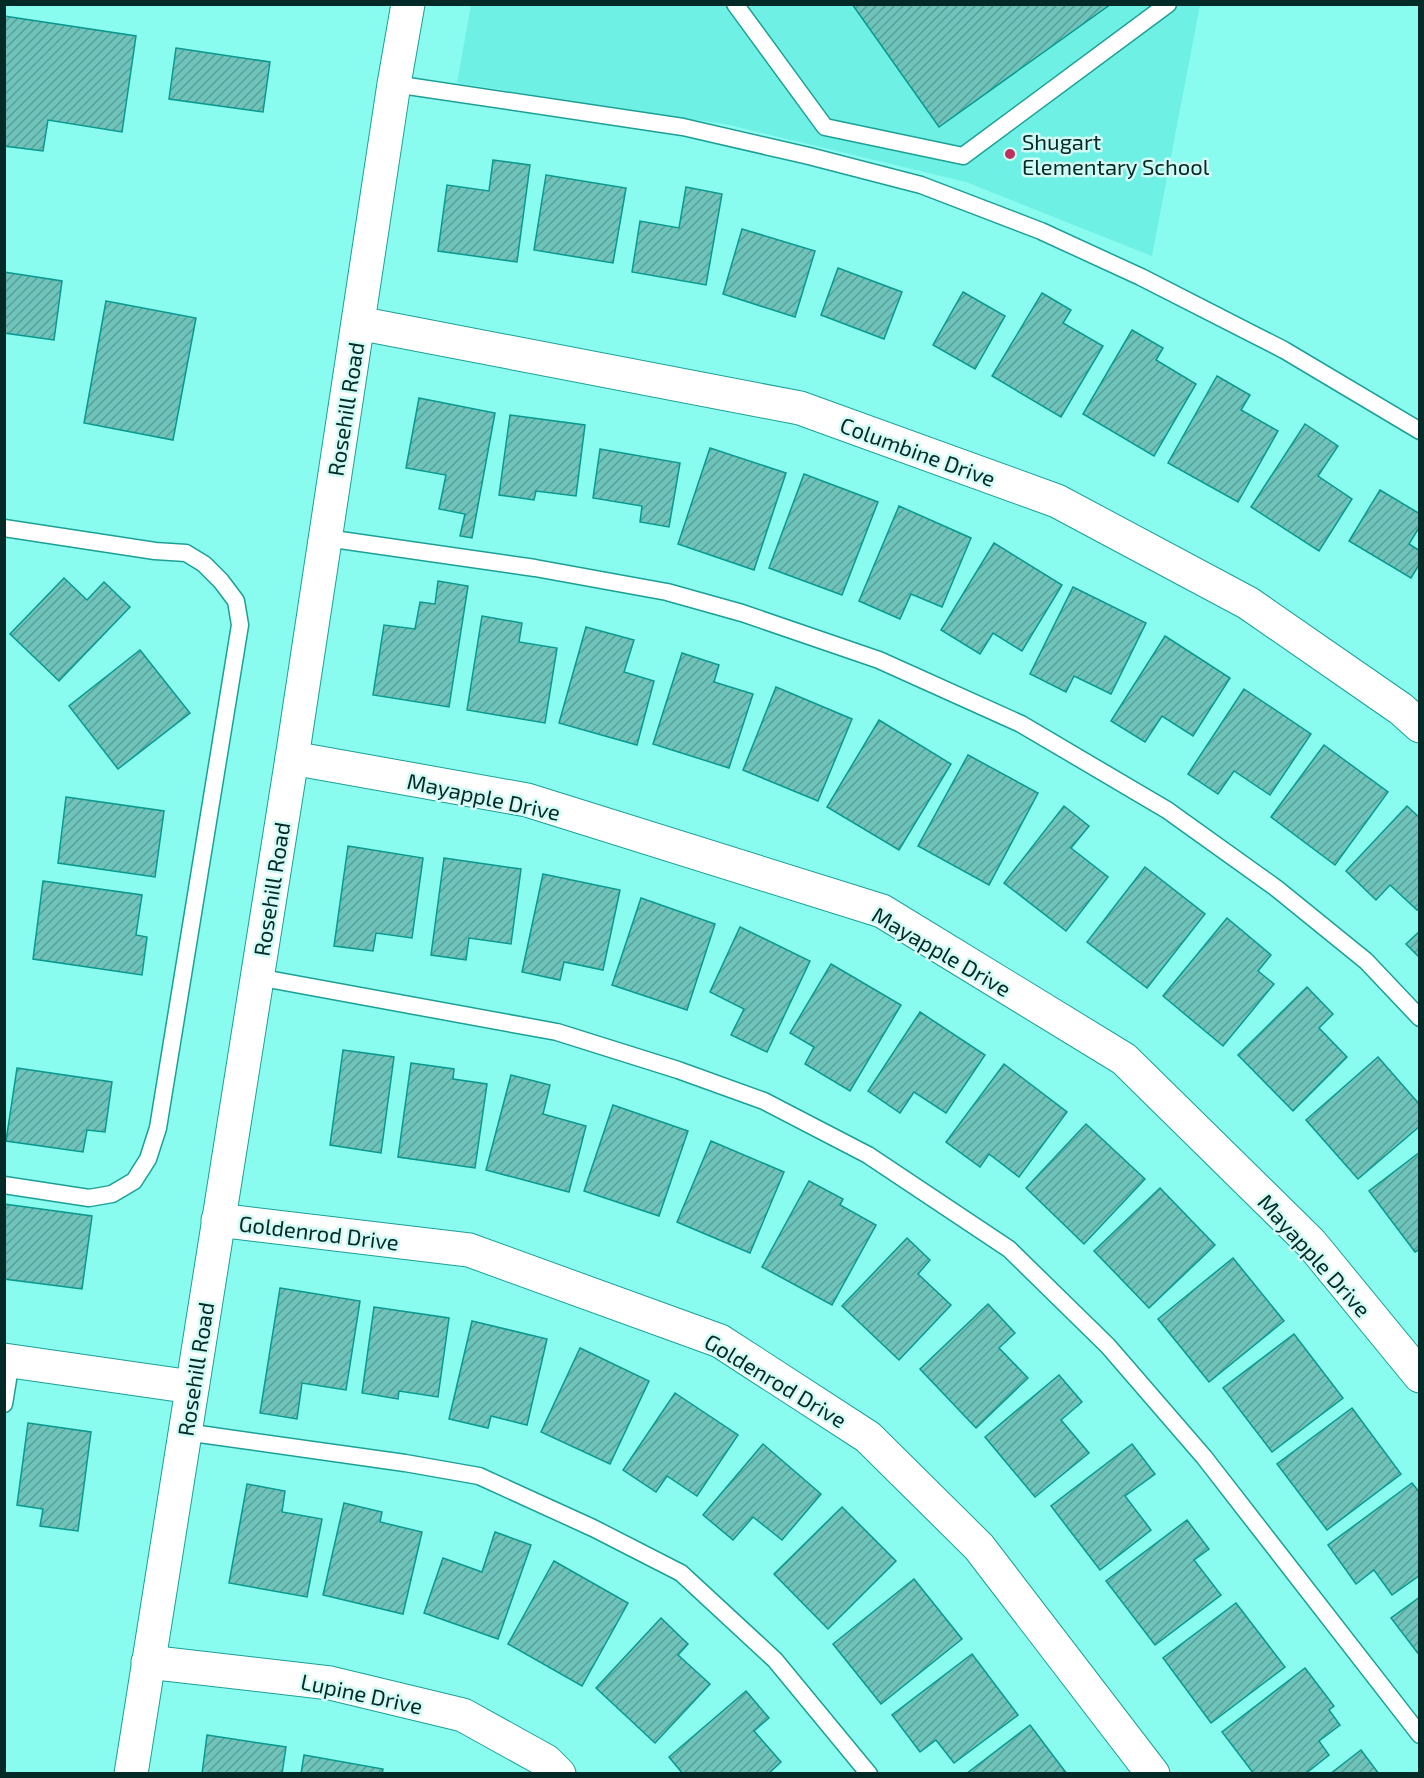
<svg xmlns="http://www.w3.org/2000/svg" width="1424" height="1778" font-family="'Exo 2',sans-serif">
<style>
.built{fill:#6ff0e4}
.building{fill:url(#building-hatch);stroke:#09998f;stroke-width:1.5}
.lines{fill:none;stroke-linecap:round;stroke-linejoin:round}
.lane-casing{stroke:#1ca096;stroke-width:19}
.street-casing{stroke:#1ca096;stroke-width:35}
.secondary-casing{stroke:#1ca096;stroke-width:35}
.lane{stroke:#fff;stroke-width:16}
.street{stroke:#fff;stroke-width:33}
.secondary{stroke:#fff;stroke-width:33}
.poi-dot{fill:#bd2f5c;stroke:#d2fbf5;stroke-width:2}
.labels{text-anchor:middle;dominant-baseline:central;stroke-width:5;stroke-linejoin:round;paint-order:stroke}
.poi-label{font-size:22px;fill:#032a27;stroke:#d2fbf5;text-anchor:start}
.street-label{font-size:22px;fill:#032a27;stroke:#d2fbf5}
</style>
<defs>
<pattern id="building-hatch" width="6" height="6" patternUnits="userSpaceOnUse" patternTransform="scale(1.5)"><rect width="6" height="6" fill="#6ec3ba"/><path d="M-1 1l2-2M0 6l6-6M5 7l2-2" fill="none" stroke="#589f97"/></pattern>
</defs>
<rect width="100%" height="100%" fill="#89fbef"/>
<path class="built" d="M471 5H1200L1152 256 966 182 729 125 457 83Z"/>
<g class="building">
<path d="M852 4H1111L939 127Z"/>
<path d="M4 16 136 36 122 132 48 120 43 151 4 146Z"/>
<path d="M176 48 270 62 263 112 169 99Z"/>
<path d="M493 160 530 165 517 262 438 251 447 185 489 191Z"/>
<path d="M546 175 626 188 613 263 534 250Z"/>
<path d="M686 187 722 194 706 285 632 272 640 221 679 228Z"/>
<path d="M742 229 815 251 795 317 723 294Z"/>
<path d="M838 268 902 292 884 339 821 315Z"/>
<path d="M4 272 62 281 54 340 4 333Z"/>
<path d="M963 292 1005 316 975 369 933 345Z"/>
<path d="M1042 293 1071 310 1063 323 1103 346 1061 417 992 376Z"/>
<path d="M106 301 196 318 173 440 84 423Z"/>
<path d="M1132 330 1163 348 1156 360 1196 384 1154 456 1083 414Z"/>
<path d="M1217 376 1250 395 1241 410 1278 431 1238 502 1168 463Z"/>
<path d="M419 398 495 413 472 538 460 536 465 514 439 509 446 475 406 468Z"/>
<path d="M510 415 585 425 576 496 536 491 534 500 499 495Z"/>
<path d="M1305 424 1338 446 1318 476 1352 499 1319 551 1251 507Z"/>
<path d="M710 448 786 473 754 570 678 544Z"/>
<path d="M600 449 680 463 669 527 640 522 642 506 593 498Z"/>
<path d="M804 474 878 502 842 595 769 568Z"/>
<path d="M1380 490 1420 514V526L1409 544 1420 551V563L1411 578 1349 541Z"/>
<path d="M899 506 971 538 942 607 911 594 900 619 859 601Z"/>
<path d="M994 543 1062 585 1022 651 993 633 980 654 941 630Z"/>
<path d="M64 578 87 600 104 582 130 607 59 681 10 634Z"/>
<path d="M438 581 468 586 449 707 373 695 384 625 415 629 420 602 435 604Z"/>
<path d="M1073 587 1146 623 1111 694 1074 676 1066 692 1030 674Z"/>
<path d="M482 616 522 623 519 642 557 648 545 723 467 710Z"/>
<path d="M586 627 634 640 624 672 654 681 637 745 559 723Z"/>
<path d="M1165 636 1230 678 1193 736 1162 716 1145 742 1111 721Z"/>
<path d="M140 650 190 713 118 769 69 706Z"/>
<path d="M682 653 719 665 714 682 753 694 729 768 653 744Z"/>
<path d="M776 687 852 719 818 801 743 770Z"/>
<path d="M1244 689 1311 734 1270 795 1234 771 1218 794 1188 774Z"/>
<path d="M879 720 951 764 899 850 827 807Z"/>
<path d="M1324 745 1388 792 1335 865 1271 817Z"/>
<path d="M968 755 1038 793 989 885 918 846Z"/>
<path d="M66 797 164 811 155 877 58 863Z"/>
<path d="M1064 806 1089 826 1071 848 1108 877 1066 931 1004 883Z"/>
<path d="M1407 806 1420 818V908L1417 910 1390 885 1376 900 1346 871Z"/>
<path d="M348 846 423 858 412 938 376 933 373 951 334 946Z"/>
<path d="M444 858 521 869 511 944 469 938 466 960 431 955Z"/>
<path d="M1145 867 1205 914 1147 988 1087 942Z"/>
<path d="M543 874 620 890 603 970 564 962 560 980 522 972Z"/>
<path d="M43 881 142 895 136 935 147 937 142 975 33 959Z"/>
<path d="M641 898 715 924 687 1010 612 985Z"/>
<path d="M1227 918 1271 955 1258 971 1274 984 1223 1046 1163 996Z"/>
<path d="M740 927 810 961 767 1052 731 1035 744 1009 710 992Z"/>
<path d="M1420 931V958L1406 944Z"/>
<path d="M831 964 901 1005 850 1091 805 1064 814 1047 790 1033Z"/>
<path d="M1307 987 1333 1014 1319 1028 1347 1057 1293 1111 1238 1055Z"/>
<path d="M920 1012 985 1055 946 1113 914 1092 900 1113 868 1091Z"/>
<path d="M343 1050 394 1057 381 1153 330 1145Z"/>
<path d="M1378 1057 1420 1105V1126L1358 1179 1306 1120Z"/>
<path d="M411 1063 454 1069 453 1079 487 1084 475 1168 398 1157Z"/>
<path d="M1004 1064 1067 1112 1019 1177 989 1154 980 1167 946 1142Z"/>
<path d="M17 1068 112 1082 105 1132 87 1130 83 1152 6 1141Z"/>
<path d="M511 1075 550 1085 543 1114 586 1126 569 1192 486 1170Z"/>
<path d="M613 1105 688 1131 659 1216 584 1191Z"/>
<path d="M1086 1124 1145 1179 1084 1244 1026 1188Z"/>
<path d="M711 1141 784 1172 750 1253 677 1222Z"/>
<path d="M1420 1152V1249L1415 1252 1369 1191Z"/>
<path d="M809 1181 843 1199 840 1205 876 1225 832 1305 762 1267Z"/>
<path d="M1160 1188 1215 1245 1149 1308 1094 1251Z"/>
<path d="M4 1204 92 1216 82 1289 4 1279Z"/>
<path d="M907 1238 930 1260 918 1274 951 1305 899 1360 842 1306Z"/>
<path d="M1233 1258 1284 1321 1209 1382 1158 1319Z"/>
<path d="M280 1288 360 1301 346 1390 302 1383 297 1419 260 1413Z"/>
<path d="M988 1304 1015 1333 999 1348 1028 1378 976 1428 920 1369Z"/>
<path d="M374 1307 449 1318 438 1397 399 1391 398 1399 362 1393Z"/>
<path d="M472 1321 547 1339 527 1425 491 1416 488 1428 449 1419Z"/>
<path d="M1294 1334 1343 1398 1272 1452 1223 1388Z"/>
<path d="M580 1348 649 1381 610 1464 541 1432Z"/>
<path d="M1059 1375 1082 1402 1061 1420 1089 1453 1035 1497 985 1437Z"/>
<path d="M675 1393 738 1435 697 1496 667 1476 656 1492 623 1470Z"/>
<path d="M1352 1408 1401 1474 1327 1530 1277 1464Z"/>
<path d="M28 1423 91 1432 78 1531 40 1526 43 1509 17 1505Z"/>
<path d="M763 1444 821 1494 782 1540 753 1517 733 1540 703 1515Z"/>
<path d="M1132 1444 1155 1474 1125 1496 1151 1530 1100 1570 1051 1506Z"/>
<path d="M1412 1483 1420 1493V1575L1392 1595 1374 1570 1356 1584 1328 1545Z"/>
<path d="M247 1484 285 1491 282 1512 322 1519 307 1597 229 1583Z"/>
<path d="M344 1503 382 1512 380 1522 422 1532 403 1614 323 1595Z"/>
<path d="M842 1507 896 1561 828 1629 774 1574Z"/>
<path d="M1187 1520 1209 1549 1194 1560 1221 1595 1155 1645 1106 1581Z"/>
<path d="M495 1532 531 1545 498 1639 424 1613 443 1558 482 1572Z"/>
<path d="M554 1561 628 1603 582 1686 508 1644Z"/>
<path d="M914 1579 962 1639 881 1704 833 1644Z"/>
<path d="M1420 1597V1656L1391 1618Z"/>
<path d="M1236 1603 1285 1667 1211 1723 1163 1658Z"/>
<path d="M661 1618 688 1644 678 1655 710 1684 655 1743 596 1688Z"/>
<path d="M972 1654 1018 1715 954 1763 936 1740 920 1752 892 1715Z"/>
<path d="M1305 1668 1334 1706 1329 1710 1340 1725 1319 1741 1329 1755 1305 1774H1254L1222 1732Z"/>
<path d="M746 1691 769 1718 754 1731 781 1762 768 1774H683L669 1757Z"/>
<path d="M1030 1725 1067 1774H966Z"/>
<path d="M207 1735 286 1747 282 1774H202Z"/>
<path d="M1361 1750 1379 1774H1330Z"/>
<path d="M304 1755 383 1769 382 1774H301Z"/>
</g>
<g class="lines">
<g class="lane-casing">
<g id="lane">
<path d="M735 4 825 127 963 156 1168 4"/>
<path d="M394 84 683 127 809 156 921 185 1041 231 1141 277 1284 350 1420 431"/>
<path d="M4 528 155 551 186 553 204 564 221 581 236 601 240 625 158 1128 148 1159 134 1181 112 1194 89 1198 4 1185"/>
<path d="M326 538 535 568 667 592 742 613 879 660 1021 724 1167 810 1276 888 1366 961 1420 1018"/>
<path d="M257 977 557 1032 678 1070 764 1101 868 1155 1009 1249 1108 1346 1204 1457 1420 1735"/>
<path d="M4 1404 11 1361"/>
<path d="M185 1432 405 1463 479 1476 593 1528 681 1573 775 1660 869 1774"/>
</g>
</g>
<g class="street-casing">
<g id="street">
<path d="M358 323 800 408 1057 501 1248 603 1401 709 1420 726"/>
<path d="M292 758 527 800 882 911 1124 1059 1311 1243 1420 1376"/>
<path d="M218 1220 469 1250 720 1341 868 1437 979 1547 1153 1774"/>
<path d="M4 1360 192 1387"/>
<path d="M148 1662 330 1683 463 1715 546 1761 559 1774"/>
</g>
</g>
<g class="secondary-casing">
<path id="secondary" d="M131 1774 292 758 394 84 408 4"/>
</g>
<use href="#lane" class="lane"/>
<use href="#street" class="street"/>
<use href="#secondary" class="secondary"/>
</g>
<circle class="poi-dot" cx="1010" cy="154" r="6"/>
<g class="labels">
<g class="poi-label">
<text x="1022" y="141">Shugart<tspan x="1022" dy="25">Elementary School</tspan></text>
</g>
<g class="street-label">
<text transform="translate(345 409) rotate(-81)">Rosehill Road</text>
<text transform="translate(918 451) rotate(20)">Columbine Drive</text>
<text transform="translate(484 796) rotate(12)">Mayapple Drive</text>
<text transform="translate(271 889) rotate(-81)">Rosehill Road</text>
<text transform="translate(942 951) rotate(30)">Mayapple Drive</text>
<text transform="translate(319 1232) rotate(7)">Goldenrod Drive</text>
<text transform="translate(1315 1255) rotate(48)">Mayapple Drive</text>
<text transform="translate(195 1369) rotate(-81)">Rosehill Road</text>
<text transform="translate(776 1380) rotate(31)">Goldenrod Drive</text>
<text transform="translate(362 1693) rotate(12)">Lupine Drive</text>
</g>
</g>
<rect width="1424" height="1778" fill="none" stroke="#032a27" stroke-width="12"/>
</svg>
